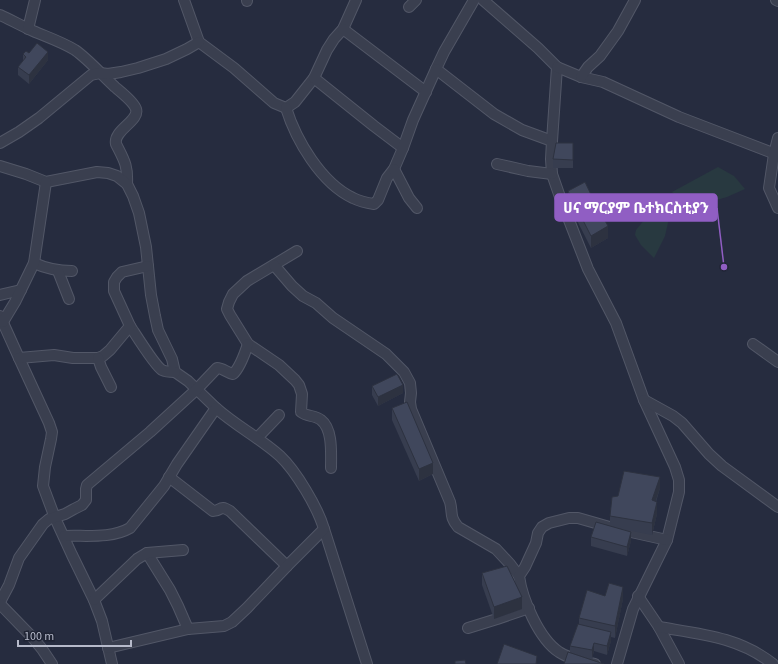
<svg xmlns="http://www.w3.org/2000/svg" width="778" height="664" font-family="'Source Sans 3','Noto Sans Ethiopic',sans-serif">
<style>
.green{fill:#283940}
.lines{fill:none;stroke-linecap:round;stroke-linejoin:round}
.minor-casing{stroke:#525767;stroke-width:12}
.minor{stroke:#3a3f4f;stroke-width:10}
.wall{fill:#373d4f}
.shaded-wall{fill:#2d3240}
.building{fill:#40475c;stroke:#2d3240}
.leader{fill:none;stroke:#905ec3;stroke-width:1.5}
.callout-dot{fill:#905ec3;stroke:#1f2434;stroke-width:1.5}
.callout{fill:#905ec3;stroke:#905ec3;stroke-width:1.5}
.callout-label{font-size:15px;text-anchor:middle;font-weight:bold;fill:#fff}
</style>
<rect width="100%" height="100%" fill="#262c3f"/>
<g class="green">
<path d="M718 167 734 176 745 189 727 197 688 208 672 192Z"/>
<path d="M659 202 670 214 665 236 654 258 641 245 635 235 636 230Z"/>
</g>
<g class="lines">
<g class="minor-casing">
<g id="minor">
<path d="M184 0 199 42 234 68 274 103 286 108 295 102 314 78"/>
<path d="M356 0 343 29 334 39 327 50 314 78 374 126 403 148"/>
<path d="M474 0 444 52 436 69 494 114 522 130 552 141"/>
<path d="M483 0 538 48 557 67 552 141 551 159 552 174 560 197 588 269 616 323 644 400 675 467 679 480V492L667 540 633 609 617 664"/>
<path d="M776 0 778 1"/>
<path d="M247 1V0"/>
<path d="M409 7 416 0"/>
<path d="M0 15C11 20 22 26 33 31 47 37 62 42 75 50 88 59 103 76 115 87 121 92 134 102 136 109 140 121 113 130 116 144 124 160 128 165 127 184"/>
<path d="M28 29 35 0"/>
<path d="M343 29 426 92"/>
<path d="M557 67 581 77 603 82 679 117 778 155"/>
<path d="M581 77 588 67 600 56 618 31 635 0"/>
<path d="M286 108C296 140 321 183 353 198 359 201 367 203 374 204L378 200 387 178 394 169 403 148 413 120 436 69"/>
<path d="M778 138 774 154 769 188 778 208"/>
<path d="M0 143 19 132 39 118 91 75 100 73 108 74 121 72 138 68 166 59 187 49 199 42"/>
<path d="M497 164 528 171 552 174"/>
<path d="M0 166 26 174 46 182 97 172 108 173 117 176 127 184 133 196 139 213 146 247 151 295 155 316 158 330 172 359 175 372 188 381 216 408"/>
<path d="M394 169 409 198 417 208"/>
<path d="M297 251 247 281 233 294 229 302 227 309 230 315 248 344 279 365 295 380 299 385 302 394 301 412C307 417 315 415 321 420 333 429 331 454 331 468"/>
<path d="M34 263C47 269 58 271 72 271"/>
<path d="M274 265 292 286 303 296 316 303 333 318 386 354 404 372 410 383 411 393 410 402 411 409 450 502C453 513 449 516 458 527L496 549 510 564 519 576"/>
<path d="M58 271 69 299"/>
<path d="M0 295 21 290"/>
<path d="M0 316 19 358 49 423 52 432 51 439 45 467 43 486 55 518 72 555 94 600 102 621 112 664"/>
<path d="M3 322 15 302 34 263 46 182"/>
<path d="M130 326C136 335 155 366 162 370 166 372 170 372 175 372"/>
<path d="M753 344 778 362"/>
<path d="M19 358 54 355 73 358H98L103 356 110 350 130 326 114 291V282L117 277 122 272 148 266"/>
<path d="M98 358 101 367 111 387"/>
<path d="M644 400 673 416 682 423 709 454 722 466 778 507"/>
<path d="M257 438 279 415"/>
<path d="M169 477 213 511C222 511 219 504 230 511L287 566"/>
<path d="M324 529 367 664"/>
<path d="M64 536C85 535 111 539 130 528L164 486 177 464 216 408C236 426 260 438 280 456 296 471 318 508 324 529L287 566 247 608 232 622 224 626 188 629 108 648"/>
<path d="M147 553 170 590 178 606 188 629"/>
<path d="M638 596 659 627 679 664"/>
<path d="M94 600 137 559 147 553 183 550"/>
<path d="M0 602 9 585 19 558 43 524 49 519 65 514 74 509 82 505 86 500V489L87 485 150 432 197 389 217 368C223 368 227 373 233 374 240 368 245 353 248 344"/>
<path d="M0 604 33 638 42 649 52 664"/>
<path d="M659 627C700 634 739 637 773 664"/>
<path d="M468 628 497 619 529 608"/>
<path d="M595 664C583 661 569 659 559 652 539 639 522 599 519 576L525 567 536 543 538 533 542 527 549 523 569 518H578L613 528 667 540"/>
</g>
</g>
<use href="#minor" class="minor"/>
</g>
<g class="wall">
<path d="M29 53 48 60 29 84 18 75V67L23 61V54Z"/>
<path d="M573 143V168H553V159Z"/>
<path d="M568 191 608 238 591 248 568 203Z"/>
<path d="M372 386 403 393 378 406 372 395Z"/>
<path d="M392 408 433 474 419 481 392 420Z"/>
<path d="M660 488 656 502 657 514 652 535 617 528 631 541 627 556 591 546V537L610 526V516Z"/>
<path d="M482 573 522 609 494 619 482 585Z"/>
<path d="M605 596 623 599 615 638 611 637V641L607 655 594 651 592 659 580 656 570 653V646L579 624V618Z"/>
</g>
<g class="shaded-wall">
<path d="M48 52V60L29 84V75Z"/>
<path d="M608 226V238L591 248V236Z"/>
<path d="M403 385V393L378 406V397Z"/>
<path d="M433 463V474L419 481V469Z"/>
<path d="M660 477V488L652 512V500Z"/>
<path d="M657 502V514L652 535V523Z"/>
<path d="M631 532V541L627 556V547Z"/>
<path d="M623 587V599L615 638V626Z"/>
<path d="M522 597V609L494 619V607Z"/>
<path d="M611 632V641L607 655V646Z"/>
<path d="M594 643V651L592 659V650Z"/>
</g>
<g class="building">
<path d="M37 43 48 52 29 75 18 67 26 57 23 54 26 51 29 53Z"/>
<path d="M556 143H573V160L553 159Z"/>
<path d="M585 182 595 203 608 226 591 236 568 191Z"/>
<path d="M397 374 403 385 378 397 372 386Z"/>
<path d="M407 402 433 463 419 469 392 408Z"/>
<path d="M624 471 660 477 652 500 657 502 652 523 610 516 612 497 618 496Z"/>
<path d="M596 522 631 532 627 547 591 537Z"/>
<path d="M507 566 522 597 494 607 482 573Z"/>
<path d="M609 583 623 587 615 626 579 618 587 590 605 596Z"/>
<path d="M578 624 611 632 607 646 594 643 592 650 570 646Z"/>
<path d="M504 644 537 656 536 664H497Z"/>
<path d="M568 652 604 664H564Z"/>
<path d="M465 660 466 664H455V661Z"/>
</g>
<path class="leader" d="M724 267L717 208"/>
<circle class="callout-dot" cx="724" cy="267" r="4"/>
<rect class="callout" x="555" y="194" width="162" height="27" rx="4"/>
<g class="callout-label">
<text x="636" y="213">ሀና ማርያም ቤተክርስቲያን</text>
</g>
<path d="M18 640v6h113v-6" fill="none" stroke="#b6baca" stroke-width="2"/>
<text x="24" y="640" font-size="12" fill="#b6baca" stroke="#1f2434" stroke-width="3" paint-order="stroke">100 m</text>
</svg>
